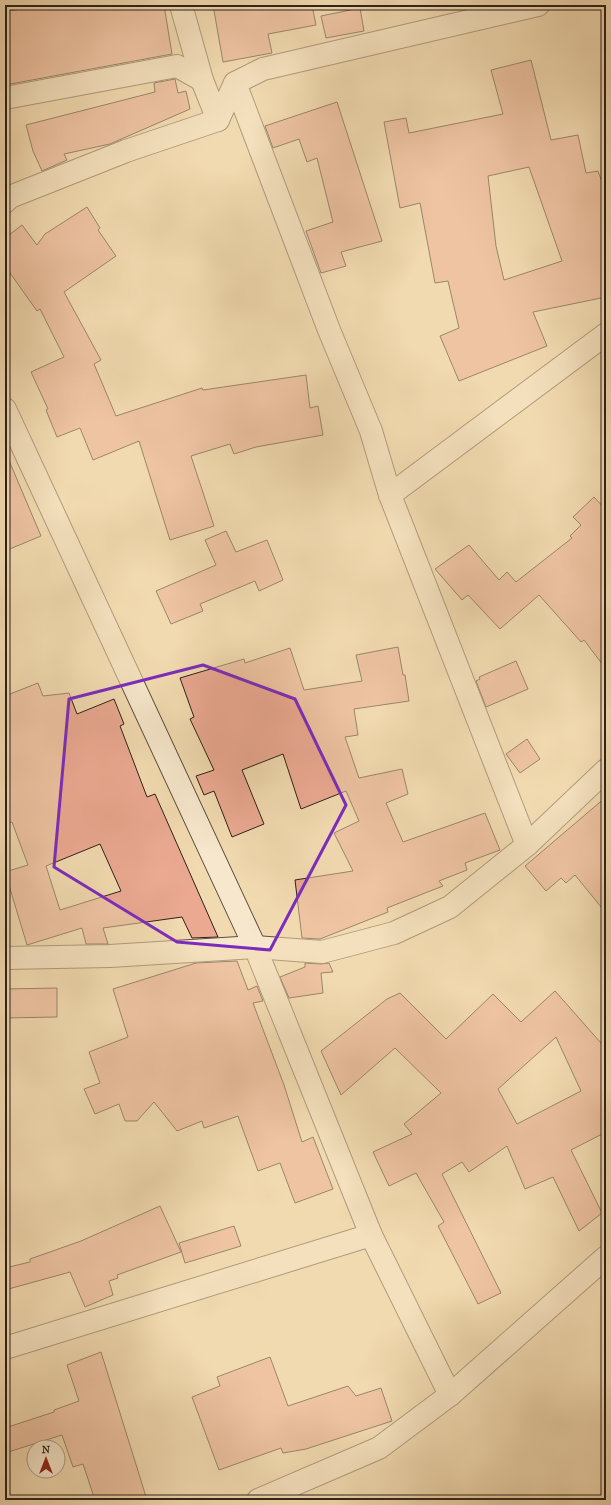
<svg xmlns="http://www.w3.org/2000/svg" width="611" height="1505" font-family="'IM FELL French Canon',serif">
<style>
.building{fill:#eba992;stroke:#2d2119;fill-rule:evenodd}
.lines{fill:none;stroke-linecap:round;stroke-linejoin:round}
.minor-casing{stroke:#5e4f3f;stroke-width:24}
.minor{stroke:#f7e7cc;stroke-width:22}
.marked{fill:none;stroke:#7b2cbf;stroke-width:3;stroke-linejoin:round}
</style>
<rect width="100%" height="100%" fill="#f2dab0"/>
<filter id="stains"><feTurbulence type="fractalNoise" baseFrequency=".005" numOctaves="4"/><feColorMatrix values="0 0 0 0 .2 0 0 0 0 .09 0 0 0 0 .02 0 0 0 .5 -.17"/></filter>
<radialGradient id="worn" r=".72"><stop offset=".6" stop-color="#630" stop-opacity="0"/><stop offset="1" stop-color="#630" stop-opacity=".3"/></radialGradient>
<g class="building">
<path d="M16 5H164L172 54 5 85V11L17 10Z"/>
<path d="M213 5H312L316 25 268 34 272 53 223 62Z"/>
<path d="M360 8 364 31 326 38 321 16Z"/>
<path d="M531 60 551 140 578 135 586 173 598 171 606 193V297L533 312 547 346 459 381 440 336 459 328 448 281 435 283 420 203 400 208 384 122 406 118 409 133 503 114 491 70ZM529 167 562 261 504 280 496 246 488 176Z"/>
<path d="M175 79 178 93 186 91 190 109 110 144 64 154 67 160 42 171 33 151 26 125 155 92 154 83Z"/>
<path d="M337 102 382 241 341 252 346 266 321 273 306 231 333 222 317 158 307 162 299 139 273 148 265 126Z"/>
<path d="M87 207 100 228 98 230 116 256 64 292 101 360 94 364 116 416 202 388 203 390 306 375 310 408 318 406 323 435 256 447 234 454 230 444 191 456 214 526 170 540 139 441 93 460 80 428 57 437 46 410 48 409 31 372 64 357 40 309 37 311 5 266V238L22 225 37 245 45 234Z"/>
<path d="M5 451 41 536 5 551Z"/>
<path d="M594 497 606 510V669L584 640 581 642 539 595 500 629 468 595 462 600 435 569 469 545 499 580 507 572 516 582 572 538 570 536 581 525 573 517Z"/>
<path d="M226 531 236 552 267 540 283 580 259 591 255 581 200 604 203 611 171 624 156 591 216 565 205 540Z"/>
<path d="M398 647 403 675H405L409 701 354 709 358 735 345 737 359 778 402 769 408 794 386 803 403 842 485 813 500 850 465 863 467 870 439 881 443 886 387 908 388 912 320 939 302 938 295 880 353 871 334 833 359 821 346 791 301 809 283 754 242 770 264 824 232 837 214 791 204 795 196 776 214 770 190 719 194 717 180 678 244 659 245 663 290 648 304 690 362 681 356 655Z"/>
<path d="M516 661 528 689 486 707 476 681 480 679 479 677Z"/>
<path d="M38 683 43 696 69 693 77 714 114 699 124 724 120 726 147 797 155 794 218 937 192 938 182 917 103 928 108 944H86L82 928 27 945 5 872 28 865 12 822 5 824V696ZM100 844 121 891 60 910 46 866Z"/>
<path d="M527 739 540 759 520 773 506 754Z"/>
<path d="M606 797V913L575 875 566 883 561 878 546 891 525 866Z"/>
<path d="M237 961 248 990 257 986 263 1001 253 1003 284 1085 302 1142 313 1137 333 1189 295 1203 280 1163 258 1171 238 1116 204 1128 202 1121 177 1131 154 1102 137 1121H125L119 1104 95 1114 84 1089 100 1083 89 1052 128 1037 113 989 196 963Z"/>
<path d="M305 963 321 964 329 963 333 972 321 973 323 993 289 998 280 977 305 967Z"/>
<path d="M57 988V1017L5 1018V989Z"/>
<path d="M555 991 601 1043 606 1053V1132L571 1150 602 1213 579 1231 553 1177 525 1189 507 1146 469 1172 462 1162 442 1174 501 1293 478 1304 438 1226 444 1222 416 1173 389 1186 373 1152 412 1134 404 1124 441 1093 395 1048 341 1095 321 1051 387 999 400 993 446 1039 493 994 521 1022ZM556 1037 581 1091 517 1124 498 1089Z"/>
<path d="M160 1206 181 1252 117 1275 118 1278 109 1281 113 1295 85 1307 70 1272 5 1290V1268L30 1262V1259L81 1241Z"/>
<path d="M234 1226 241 1246 185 1263 179 1243Z"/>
<path d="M101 1352 147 1500H123L122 1496 95 1500 83 1464 73 1467 62 1435 5 1453V1428L54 1412V1410L79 1401 67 1365Z"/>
<path d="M270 1357 288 1406 348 1386 356 1396 381 1388 392 1421 306 1449 283 1453 281 1448 219 1470 192 1397 220 1386 217 1377Z"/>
</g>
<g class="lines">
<g class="minor-casing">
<g id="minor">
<path d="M181 5 202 80 218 120"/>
<path d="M235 83 329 330 371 431 390 495 527 845"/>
<path d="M5 98 177 66 202 80"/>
<path d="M5 202 10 197 126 151 218 120 235 83 263 69 538 5"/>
<path d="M5 409 255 947 371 1235 450 1395"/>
<path d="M390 495 606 334"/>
<path d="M5 958 110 956 255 947 322 952 394 933 450 907 527 845 606 770"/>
<path d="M5 1348 371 1235"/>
<path d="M258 1500 379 1448 450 1395 606 1257"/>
</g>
</g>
<use href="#minor" class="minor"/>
</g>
<path d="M0 0H611V1505H0ZM203 665 295 699 346 805 270 950 177 942 54 867 69 699Z" fill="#f2dab0" fill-opacity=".55" fill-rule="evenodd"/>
<path class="marked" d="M203 665 295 699 346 805 270 950 177 942 54 867 69 699Z"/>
<rect width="611" height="1505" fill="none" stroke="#f2dab0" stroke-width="20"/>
<rect x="6" y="6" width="599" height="1493" fill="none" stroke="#2d2119" stroke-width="2"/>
<rect x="10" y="10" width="591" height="1485" fill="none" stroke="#2d2119"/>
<g transform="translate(46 1459)"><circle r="19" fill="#f7e7cc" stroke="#a69884"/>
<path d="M0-3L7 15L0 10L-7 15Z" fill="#8f2418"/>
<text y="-6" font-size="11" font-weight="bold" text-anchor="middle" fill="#2d2119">N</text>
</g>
<rect width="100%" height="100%" filter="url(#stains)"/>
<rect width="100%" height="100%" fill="url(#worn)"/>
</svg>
